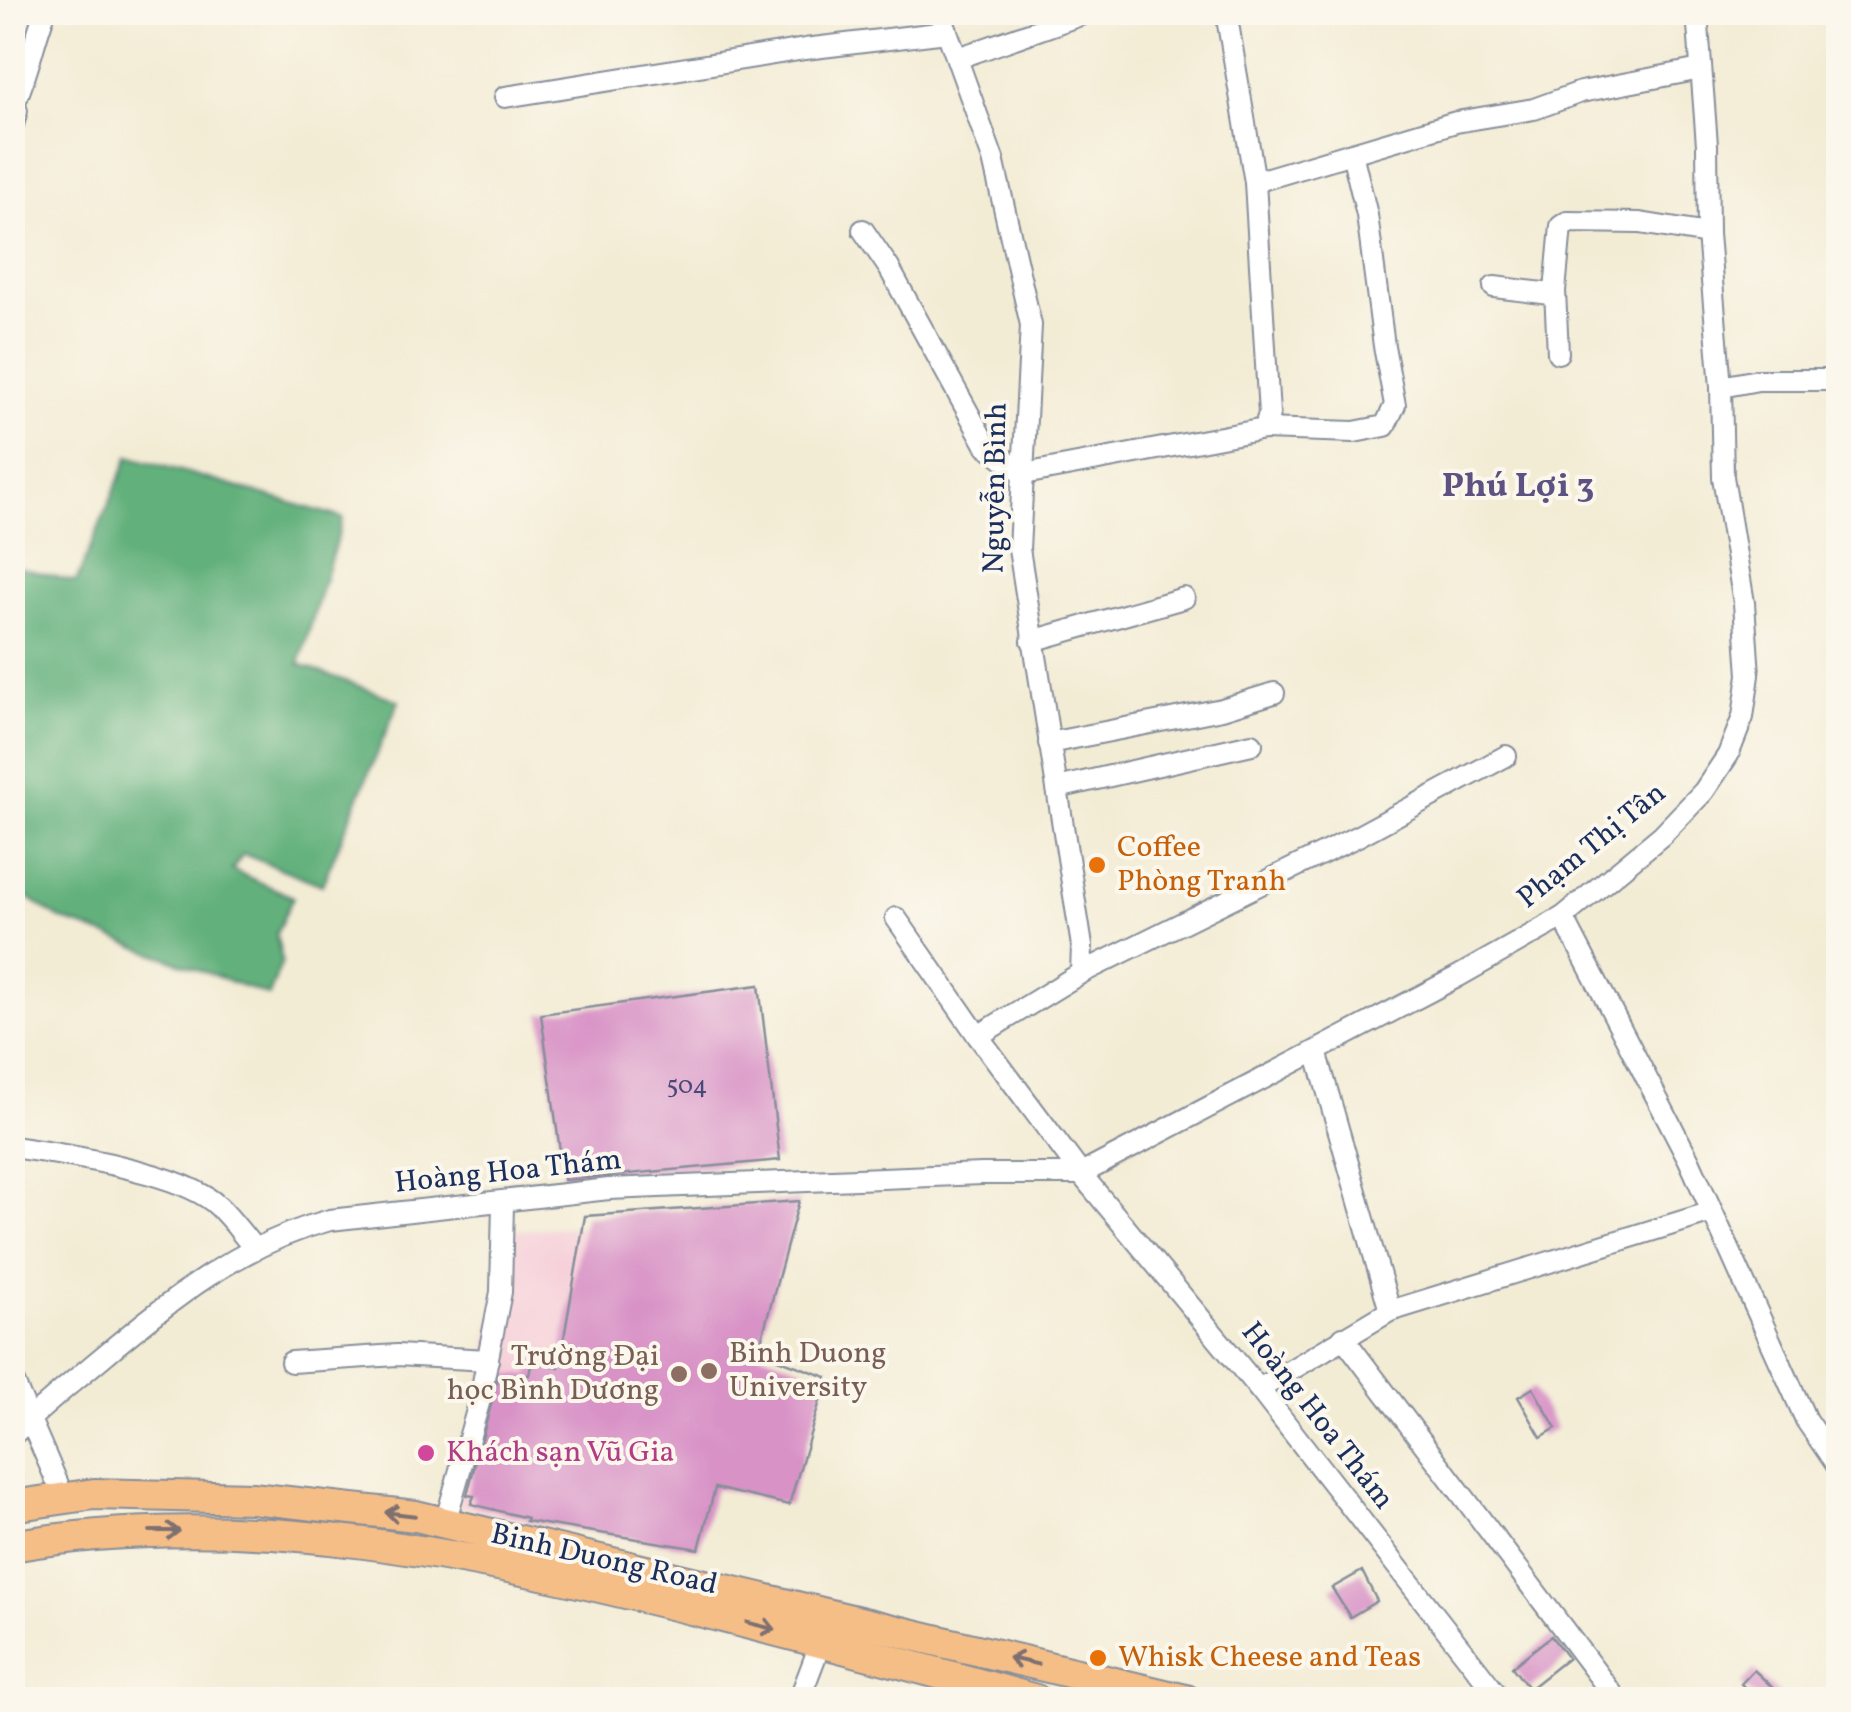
<svg xmlns="http://www.w3.org/2000/svg" width="1851" height="1712" font-family="Vollkorn,serif">
<style>
.built{fill:#f6cfd9}
.forest{fill:#62b07b;stroke:#3e706c;stroke-width:2.5}
.building{fill:#d892c6}
.lines{fill:none;stroke-linecap:round;stroke-linejoin:round}
.minor-casing{stroke:#878e9a;stroke-width:24}
.highway-casing{stroke:#878e9a;stroke-width:34}
.minor{stroke:#fff;stroke-width:20}
.highway{stroke:#f6be87;stroke-width:30}
.oneway{stroke:#7e6f70}
.food-dot{fill:#e8710a;stroke:#fbf7ec;stroke-width:4}
.education-dot{fill:#8d6e63;stroke:#fbf7ec;stroke-width:4}
.hotel-dot{fill:#d1479c;stroke:#fbf7ec;stroke-width:4}
.labels{text-anchor:middle;dominant-baseline:central;stroke-width:8;stroke-linejoin:round;paint-order:stroke}
.number-label{font-size:25px;fill:#4a4878}
.street-label{font-size:30px;fill:#1b2f5e;stroke:#fbf7ec}
.food-label{font-size:30px;fill:#c56008;stroke:#fbf7ec;text-anchor:start}
.education-label{font-size:30px;fill:#785e54;stroke:#fbf7ec;text-anchor:start}
.hotel-label{font-size:30px;fill:#b23c85;stroke:#fbf7ec;text-anchor:start}
.quarter-label{font-size:35px;font-weight:bold;fill:#5d5282;stroke:#fbf7ec}
</style>
<rect width="100%" height="100%" fill="#fbf7ec"/>
<filter id="ink" filterUnits="userSpaceOnUse"><feTurbulence type="fractalNoise" baseFrequency=".01" numOctaves="2"/><feDisplacementMap in="SourceGraphic" scale="20" xChannelSelector="R" yChannelSelector="G"/><feConvolveMatrix kernelMatrix="1 2 1 2 8 2 1 2 1" color-interpolation-filters="sRGB"/></filter>
<filter id="wash" filterUnits="userSpaceOnUse"><feTurbulence type="fractalNoise" baseFrequency=".0048" numOctaves="4" result="noise"/><feDisplacementMap in="SourceGraphic" scale="40" xChannelSelector="R" yChannelSelector="G"/><feGaussianBlur stdDeviation="2.25" result="paint"/><feColorMatrix in="noise" values="0 0 0 0 0 0 0 0 0 0 0 0 0 0 0 0 0 1.4 0 .05"/><feComposite in="paint" operator="in"/></filter>
<g filter="url(#wash)">
<rect width="100%" height="100%" fill="#f3ecd5"/>
<path class="built" d="M584 1226 552 1411 526 1521 459 1506 507 1231Z"/>
<path class="forest" d="M129 456 343 518 299 664 399 701 322 885 243 854 232 870 293 897 276 934 282 961 269 996 58 918 13 887V566L76 582Z"/>
<g id="blocks">
<g class="building">
<path d="M759 985 780 1160 564 1180 541 1014Z"/>
<path d="M799 1201 758 1352 827 1377 789 1505 715 1488 699 1549 526 1521 527 1518 471 1504 474 1496 467 1495 499 1374 529 1375 532 1361 559 1367 585 1216Z"/>
<path d="M1533 1388 1556 1428 1541 1437 1518 1397Z"/>
<path d="M1362 1571 1377 1601 1350 1617 1332 1588Z"/>
<path d="M1551 1636 1568 1658 1529 1689 1512 1667Z"/>
<path d="M1754 1670 1786 1700H1758L1741 1684Z"/>
</g>
</g>
</g>
<g filter="url(#ink)">
<use href="#blocks" fill-opacity="0" stroke="#878e9a" stroke-width="2.5"/>
<g class="lines">
<g class="minor-casing">
<g id="minor">
<path d="M940 12 993 159 1031 325 1019 549 1082 946 1081 973 978 1036"/>
<path d="M958 58 1089 12"/>
<path d="M505 97 805 49 947 32"/>
<path d="M12 100 17 111 12 128"/>
<path d="M14 104C28 74 33 43 45 12"/>
<path d="M1255 182 1456 122 1534 109 1581 92 1701 69"/>
<path d="M863 230 889 268 986 445 1024 474 1264 429 1269 414 1255 182 1226 12"/>
<path d="M1494 287 1551 294 1555 291 1561 226 1567 222 1640 223 1708 234"/>
<path d="M1555 291 1558 353"/>
<path d="M1721 387 1758 380H1838"/>
<path d="M1264 429 1354 432 1385 426 1395 405 1384 346 1367 215 1352 153"/>
<path d="M1032 641 1184 598"/>
<path d="M1049 743 1222 709 1274 693"/>
<path d="M1057 788 1252 744"/>
<path d="M1563 917 1689 1160 1806 1420 1838 1467"/>
<path d="M896 918 978 1036 1081 1174 1259 1389 1501 1700"/>
<path d="M1081 973 1360 835 1506 756"/>
<path d="M1316 1051 1390 1311"/>
<path d="M12 1147C62 1154 184 1172 218 1206 231 1218 242 1234 253 1247"/>
<path d="M1343 1337 1617 1700"/>
<path d="M291 1362 397 1355 488 1360"/>
<path d="M12 1378 64 1498"/>
<path d="M1259 1389 1390 1311 1712 1212"/>
<path d="M12 1436C40 1408 70 1384 100 1359 170 1300 240 1244 330 1220L609 1189 982 1174H1081L1457 977 1563 917 1662 835 1704 791 1728 755 1743 717 1749 675 1744 603 1723 477 1721 387 1708 234 1707 145 1697 12"/>
<path d="M445 1523 479 1403 501 1292 503 1203"/>
<path d="M799 1700 821 1642"/>
</g>
</g>
<g class="highway-casing">
<g id="highway">
<path d="M12 1506 94 1494 252 1498 416 1516 1186 1700"/>
<path d="M12 1546C246 1505 480 1556 707 1613 817 1641 927 1669 1036 1700"/>
</g>
</g>
<use href="#minor" class="minor"/>
<use href="#highway" class="highway"/>
</g>
<defs><path id="oneway-shaft" d="M-6 0H5M1.5-3L5.5 0L1.5 3" fill="none" stroke-width="1.6" stroke-linecap="round" stroke-linejoin="round" transform="scale(2.5)"/></defs>
<g class="oneway">
<use href="#oneway-shaft" transform="translate(400 1514) rotate(-173)"/>
<use href="#oneway-shaft" transform="translate(165 1531)"/>
<use href="#oneway-shaft" transform="translate(761 1626) rotate(14)"/>
<use href="#oneway-shaft" transform="translate(1023 1661) rotate(-167)"/>
</g>
</g>
<g class="food-dot">
<circle cx="1097" cy="865" r="10"/>
<circle cx="1098" cy="1658" r="10"/>
</g>
<g class="education-dot">
<circle cx="709" cy="1371" r="10"/>
<circle cx="679" cy="1374" r="10"/>
</g>
<circle class="hotel-dot" cx="426" cy="1453" r="10"/>
<g class="labels">
<g class="number-label">
<text x="687" y="1086">504</text>
</g>
<g class="street-label">
<text transform="translate(996 488) rotate(-89)">Nguyễn Bình</text>
<text transform="translate(1592 846) rotate(-39)">Phạm Thị Tân</text>
<text transform="translate(508 1172) rotate(-6)">Hoàng Hoa Thám</text>
<text transform="translate(1317 1416) rotate(52)">Hoàng Hoa Thám</text>
<text transform="translate(604 1560) rotate(13)">Binh Duong Road</text>
</g>
<g class="food-label">
<text x="1117" y="848">Coffee<tspan x="1117" dy="34">Phòng Tranh</tspan></text>
<text x="1118" y="1658">Whisk Cheese and Teas</text>
</g>
<g class="education-label">
<text x="729" y="1354">Binh Duong<tspan x="729" dy="34">University</tspan></text>
<text x="659" y="1357" text-anchor="end">Trường Đại<tspan x="659" dy="34">học Bình Dương</tspan></text>
</g>
<g class="hotel-label">
<text x="446" y="1453">Khách sạn Vũ Gia</text>
</g>
<g class="quarter-label">
<text x="1518" y="487">Phú Lợi 3</text>
</g>
</g>
<rect width="1851" height="1712" fill="none" stroke="#fbf7ec" stroke-width="50"/>
</svg>
